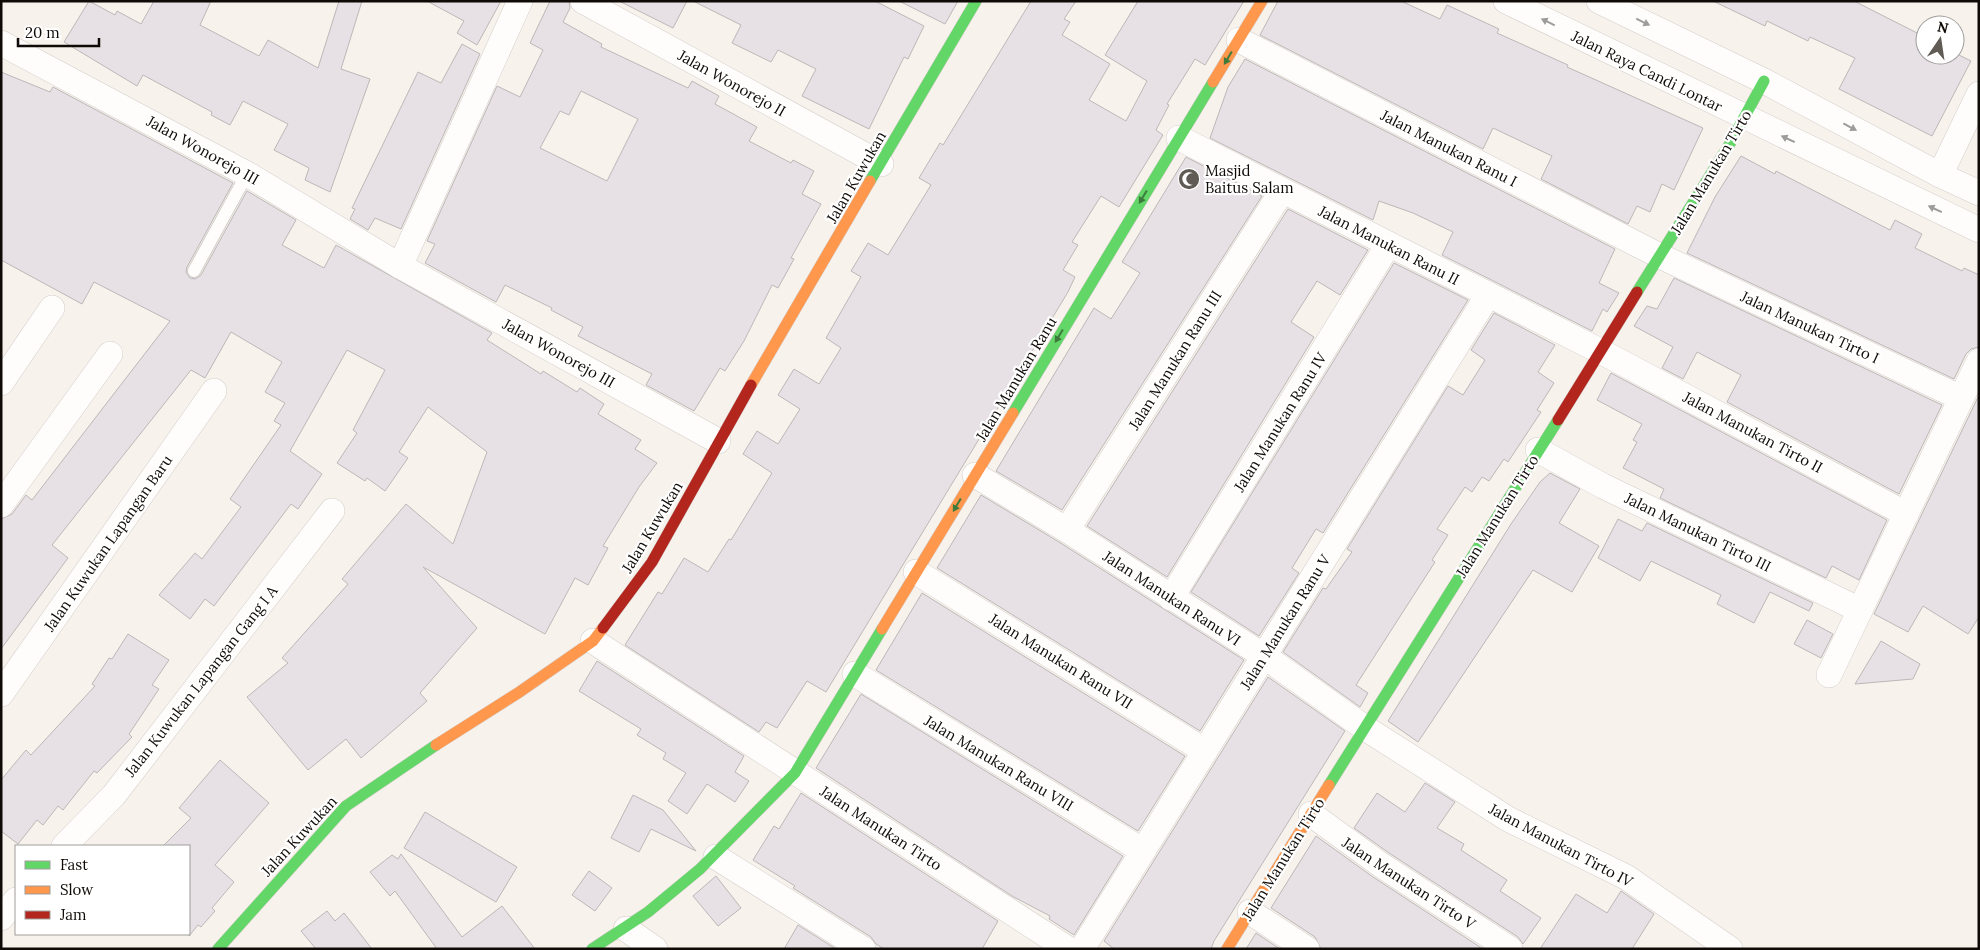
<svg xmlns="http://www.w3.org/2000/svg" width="1980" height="950" font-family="Lora,serif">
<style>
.building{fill:#e7e0e5;stroke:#bcb8b8;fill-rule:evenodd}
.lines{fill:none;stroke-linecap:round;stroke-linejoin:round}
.lane-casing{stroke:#d4ceca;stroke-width:14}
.street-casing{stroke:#d4ceca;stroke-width:26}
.fast-casing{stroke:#d4ceca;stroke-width:12}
.slow-casing{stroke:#d4ceca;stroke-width:12}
.jam-casing{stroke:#d4ceca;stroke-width:12}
.lane{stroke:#fefdfc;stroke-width:12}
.street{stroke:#fefdfc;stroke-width:25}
.fast{stroke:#63d668;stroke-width:11}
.slow{stroke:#ff974d;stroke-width:11}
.jam{stroke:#b3261e;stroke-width:11}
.oneway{fill:#9e9c9a}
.oneway2{fill:#3d7a3c}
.labels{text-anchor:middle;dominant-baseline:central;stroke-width:4.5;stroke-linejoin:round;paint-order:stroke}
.street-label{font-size:15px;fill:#0f0a06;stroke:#fff}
.poi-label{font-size:15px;fill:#0f0a06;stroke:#fff;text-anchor:start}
</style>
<rect width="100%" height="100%" fill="#f8f2ec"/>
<g class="building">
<path d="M89 1 115 15 117 11 141 24 154 1H211L200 25 259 56 268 40 318 68 339 1H362L341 69 370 79 330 192 305 180 309 168 274 150 288 124 243 101 230 125 211 115 212 112 143 75 137 86 64 42Z"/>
<path d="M427 1H501L477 45 457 33 464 21Z"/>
<path d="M550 1H569L570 8 563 22 602 44 601 47 688 88 692 81 719 96 715 104 757 127 749 141 791 163 793 160 814 171 802 194 821 204 791 258 794 259 778 288 772 285 744 341 725 371 720 368 694 411 646 385 652 374 578 336 583 327 551 310 552 308 505 285 496 302 425 263 435 244 427 241 497 86 520 97 543 50 530 43ZM581 91 638 119 607 181 540 148 560 111 569 115Z"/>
<path d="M619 1H687L673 28Z"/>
<path d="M693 1H875L924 26 908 59 904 57 869 129 802 96 816 69 778 50 771 62 732 43 741 25Z"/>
<path d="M899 1H958L945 24Z"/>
<path d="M1031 1H1076L1064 19 1070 22 1062 35 1110 64 1089 100 1126 121 1147 81 1105 55 1138 1H1244L1205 65 1195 59 1167 104 1169 105 1156 130 1163 135 1119 207 1101 196 1072 242 1078 245 1063 270 1075 277 1068 292 826 692 807 681 777 728 766 722 759 732 625 645 658 592 662 594 684 558 708 572 729 539 731 540 772 473 743 454 757 431 778 444 800 409 778 395 794 369 819 384 841 348 826 338 861 277 851 271 868 243 888 255 931 185 919 178 940 143 943 145Z"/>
<path d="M1278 1H1401L1440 19 1447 5 1499 29 1497 33 1568 65 1567 67 1703 128 1674 190 1662 184 1650 212 1637 206 1628 224 1541 179 1552 156 1493 128 1483 149 1260 35Z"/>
<path d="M1713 1H1854L1925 37V55H1955V53L1971 61 1932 136 1839 89 1855 58 1810 37 1808 41 1767 21 1765 26Z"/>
<path d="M462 44 480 54 401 229 375 218 368 230 350 219 355 209 352 208 418 72 441 83Z"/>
<path d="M1245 59 1615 249 1599 283 1619 293 1607 312 1603 309 1592 331 1442 255 1453 232 1413 213 1379 201 1373 220 1210 138 1228 87Z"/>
<path d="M1 72 50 92 53 87 233 183 187 267 186 272 190 278 195 279 201 275 247 191 296 220 282 245 324 268 336 245 492 333 487 340 541 374 543 371 577 392 580 388 604 404 598 414 641 440 635 449 657 463 639 487 603 546 608 548 588 585 575 578 545 634 423 567 477 628 420 693 427 701 395 729 361 758 346 739 308 770 247 697 288 663 282 658 348 584 342 579 406 504 453 544 487 452 428 407 399 452 408 458 385 491 367 478 365 481 337 463 357 433 353 430 385 370 347 350 290 451 322 474 298 509 291 504 214 606 205 599 190 619 159 595 195 553 202 559 241 507 230 499 281 425 274 421 285 403 265 392 282 362 231 332 205 378 191 370 52 545 68 558 1 649V519L12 514 26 495 32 500 170 321 94 282 82 304 1 260Z"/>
<path d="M1741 156 1775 174 1776 171 1890 230 1895 220 1922 234 1915 248 1962 271 1964 268 1979 275V347L1971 349 1966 354 1954 379 1687 253 1715 197Z"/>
<path d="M1186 157 1262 196 1062 510 996 471 1094 308 1111 319 1140 273 1122 262Z"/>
<path d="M1288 209 1368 250 1340 295 1317 281 1291 322 1314 337 1167 577 1087 526Z"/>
<path d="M1394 263 1468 300 1323 533 1316 529 1292 568 1299 573 1259 636 1191 592Z"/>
<path d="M1674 278 1942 405 1899 494 1727 402 1741 375 1697 352 1683 379 1662 368 1673 347 1634 326 1647 306 1657 309Z"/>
<path d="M1494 313 1555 345 1538 372 1554 383 1537 410 1541 412 1508 462 1504 459 1489 481 1482 477 1472 492 1465 487 1437 529 1448 535 1432 560 1435 562 1356 685 1368 693 1360 707 1283 652 1323 588 1326 589 1352 552 1347 549 1448 386 1463 395 1485 360 1471 350Z"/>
<path d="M1611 373 1887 520 1859 580 1832 566 1826 578 1660 498 1664 489 1623 468 1637 442 1633 440 1642 424 1597 400Z"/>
<path d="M1979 395V617L1968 634 1923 606 1908 632 1874 614Z"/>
<path d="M1550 473 1580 489 1559 523 1599 546 1572 592 1533 570 1418 742 1388 721 1511 524 1540 482Z"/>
<path d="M981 495 1059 542 1244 660 1200 731 937 568Z"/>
<path d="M1618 519 1642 531 1647 523 1813 603 1809 611 1770 592 1754 623 1717 604 1721 595 1651 561 1640 581 1598 558Z"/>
<path d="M922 593 1185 756 1138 831 876 670Z"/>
<path d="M1807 620 1833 634 1821 658 1794 644Z"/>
<path d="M128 634 169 660 152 685 159 689 129 734 132 737 97 773 94 771 63 810 58 806 43 825 37 820 18 844 1 831V780L26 750 31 755 95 686 92 684 109 658 112 659Z"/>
<path d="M1881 641 1920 664 1913 679 1855 684Z"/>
<path d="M597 661 744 756 735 772 749 781 735 802 707 784 687 814 668 801 686 773 663 759 666 753 637 735 641 729 579 691Z"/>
<path d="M1268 677 1345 731 1214 941 1211 949H1114L1104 941Z"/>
<path d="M861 694 1123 856 1074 935 1049 919 1050 916 1012 896 816 768Z"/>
<path d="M220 760 269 803 215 865 234 882 212 908 215 911 201 927 198 925 189 936V846H163L191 818 179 808Z"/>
<path d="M1425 783 1455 802 1437 828 1464 844 1461 850 1507 880 1500 891 1541 918 1523 944 1518 937 1389 853 1354 828 1377 793 1405 812Z"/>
<path d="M801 793 998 921 982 949H884L876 944 871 937 793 888 795 886 753 860 774 826 779 829Z"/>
<path d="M633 795 663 810 696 851 651 829 639 852 611 838Z"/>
<path d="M425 812 517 867 496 902 404 848Z"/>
<path d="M1316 836 1373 877 1483 949H1321L1315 937 1271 908Z"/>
<path d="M401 854 462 937 502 906 535 949H437L395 891 390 896 370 872 392 855 398 859Z"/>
<path d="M589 871 612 888 595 911 572 895Z"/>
<path d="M716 876 741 908 718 926 693 896Z"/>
<path d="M1621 891 1654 914 1632 949H1540L1576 894 1607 913Z"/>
<path d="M327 911 335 921 344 913 372 949H316L301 931Z"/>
<path d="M798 925 836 949H784Z"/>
<path d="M1256 933 1280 949H1246Z"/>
</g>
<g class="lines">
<g class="lane-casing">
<path id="lane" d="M194 271 247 174"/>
</g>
<g class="street-casing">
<g id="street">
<path d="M583 1 881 164"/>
<path d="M1506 1 1979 230"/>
<path d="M1599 1 1764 81 1940 175 1979 193"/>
<path d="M1239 40 1660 256 1961 398"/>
<path d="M1 43 247 174 400 266 718 441"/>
<path d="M1179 138 1600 351 1906 514"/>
<path d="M1940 175 1979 94"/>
<path d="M400 266 520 1"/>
<path d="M1 383 52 308"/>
<path d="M1538 450 1603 486 1860 610"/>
<path d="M975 475 1067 530 1264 656 1365 728 1508 819 1626 877 1730 949"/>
<path d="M1 505 110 354"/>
<path d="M1067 530 1282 191"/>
<path d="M916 572 1205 751"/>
<path d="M1171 598 1388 245"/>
<path d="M593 641 1068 949"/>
<path d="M855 674 1143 851"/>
<path d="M1829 675 1979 361"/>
<path d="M1 694 214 391"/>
<path d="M1311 814 1381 865 1510 949"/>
<path d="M64 846 114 795 332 511"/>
<path d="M716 857 863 949"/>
<path d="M1250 912 1307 949"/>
<path d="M1 918 16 900"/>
<path d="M626 929 655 949"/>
<path d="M1082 949 1488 295"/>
</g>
</g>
<g class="fast-casing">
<g id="fast">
<path d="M870 181 976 1"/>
<path d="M1637 292 1728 147 1764 81"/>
<path d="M1013 413 1213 82"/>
<path d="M1329 785 1558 420"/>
<path d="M218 949 346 806 436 745"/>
<path d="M592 949 648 912 700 869 795 773 882 629"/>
</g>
</g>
<g class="slow-casing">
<g id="slow">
<path d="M1213 82 1262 1"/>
<path d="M751 385 870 181"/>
<path d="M882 629 1013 413"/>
<path d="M436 745 518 693 593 641 603 628"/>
<path d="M1227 949 1329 785"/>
</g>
</g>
<g class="jam-casing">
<g id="jam">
<path d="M1558 420 1637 292"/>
<path d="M603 628 652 562 751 385"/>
</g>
</g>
<use href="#lane" class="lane"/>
<use href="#street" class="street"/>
<use href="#fast" class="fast"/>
<use href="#slow" class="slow"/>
<use href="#jam" class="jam"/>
</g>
<defs><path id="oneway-solid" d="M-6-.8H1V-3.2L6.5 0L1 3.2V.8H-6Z" transform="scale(1.25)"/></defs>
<g class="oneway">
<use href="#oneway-solid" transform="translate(1548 22) rotate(-154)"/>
<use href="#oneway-solid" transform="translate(1643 22) rotate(26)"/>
<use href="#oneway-solid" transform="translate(1850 127) rotate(28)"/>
<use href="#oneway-solid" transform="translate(1788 139) rotate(-155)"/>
<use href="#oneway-solid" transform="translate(1935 209) rotate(-155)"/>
</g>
<g class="oneway2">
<use href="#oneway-solid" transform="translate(1228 58) rotate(121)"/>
<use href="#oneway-solid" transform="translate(1143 197) rotate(121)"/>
<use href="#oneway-solid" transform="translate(1059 336) rotate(121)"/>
<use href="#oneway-solid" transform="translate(957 505) rotate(121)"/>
</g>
<defs>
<g id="mosque-disc" transform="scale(1.125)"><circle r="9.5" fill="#615b56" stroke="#fff"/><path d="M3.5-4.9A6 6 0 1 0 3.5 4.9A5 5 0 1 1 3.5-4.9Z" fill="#fff"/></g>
</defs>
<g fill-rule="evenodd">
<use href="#mosque-disc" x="1189" y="179"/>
</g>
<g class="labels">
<g class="street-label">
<text transform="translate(1647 71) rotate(26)">Jalan Raya Candi Lontar</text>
<text transform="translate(732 83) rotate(29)">Jalan Wonorejo II</text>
<text transform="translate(1449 148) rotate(27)">Jalan Manukan Ranu I</text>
<text transform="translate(203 150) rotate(29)">Jalan Wonorejo III</text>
<text transform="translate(1711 172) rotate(-59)">Jalan Manukan Tirto</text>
<text transform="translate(856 177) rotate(-60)">Jalan Kuwukan</text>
<text transform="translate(1389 245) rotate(27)">Jalan Manukan Ranu II</text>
<text transform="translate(1810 327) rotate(25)">Jalan Manukan Tirto I</text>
<text transform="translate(559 353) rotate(29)">Jalan Wonorejo III</text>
<text transform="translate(1175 360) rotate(-58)">Jalan Manukan Ranu III</text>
<text transform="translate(1016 379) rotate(-59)">Jalan Manukan Ranu</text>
<text transform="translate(1280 422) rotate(-58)">Jalan Manukan Ranu IV</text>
<text transform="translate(1753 432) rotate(28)">Jalan Manukan Tirto II</text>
<text transform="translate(1497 516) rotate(-58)">Jalan Manukan Tirto</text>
<text transform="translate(652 527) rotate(-59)">Jalan Kuwukan</text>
<text transform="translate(1698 532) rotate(26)">Jalan Manukan Tirto III</text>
<text transform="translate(108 543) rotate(-55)">Jalan Kuwukan Lapangan Baru</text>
<text transform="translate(1172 598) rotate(33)">Jalan Manukan Ranu VI</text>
<text transform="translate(1285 622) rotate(-58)">Jalan Manukan Ranu V</text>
<text transform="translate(1061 661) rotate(32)">Jalan Manukan Ranu VII</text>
<text transform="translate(201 681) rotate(-52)">Jalan Kuwukan Lapangan Gang I A</text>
<text transform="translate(999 763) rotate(31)">Jalan Manukan Ranu VIII</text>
<text transform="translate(881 828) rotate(33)">Jalan Manukan Tirto</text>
<text transform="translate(299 836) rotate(-47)">Jalan Kuwukan</text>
<text transform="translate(1561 845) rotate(28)">Jalan Manukan Tirto IV</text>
<text transform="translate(1283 859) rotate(-58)">Jalan Manukan Tirto</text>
<text transform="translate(1409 883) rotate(33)">Jalan Manukan Tirto V</text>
</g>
<g class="poi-label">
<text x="1205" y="170">Masjid<tspan x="1205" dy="17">Baitus Salam</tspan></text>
</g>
</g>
<rect width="1980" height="950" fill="none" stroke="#0f0a06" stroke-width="5"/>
<rect x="15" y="845" width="175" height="90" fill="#ffffff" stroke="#9f9d9b"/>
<rect x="25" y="861" width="25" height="8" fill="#63d668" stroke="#9f9d9b"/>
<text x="60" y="870" font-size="15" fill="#0f0a06">Fast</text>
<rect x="25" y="886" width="25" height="8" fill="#ff974d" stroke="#9f9d9b"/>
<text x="60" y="895" font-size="15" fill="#0f0a06">Slow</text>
<rect x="25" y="911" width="25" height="8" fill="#b3261e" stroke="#9f9d9b"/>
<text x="60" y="920" font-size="15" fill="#0f0a06">Jam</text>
<g transform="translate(1940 40) rotate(13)"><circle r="24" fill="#ffffff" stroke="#9f9d9b"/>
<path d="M0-4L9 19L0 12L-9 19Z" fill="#615b56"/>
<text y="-8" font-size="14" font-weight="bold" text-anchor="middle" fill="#0f0a06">N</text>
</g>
<path d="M18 38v8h81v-8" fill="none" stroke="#0f0a06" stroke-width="2.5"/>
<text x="25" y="38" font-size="15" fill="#0f0a06" stroke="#ffffff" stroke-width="4" paint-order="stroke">20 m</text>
</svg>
